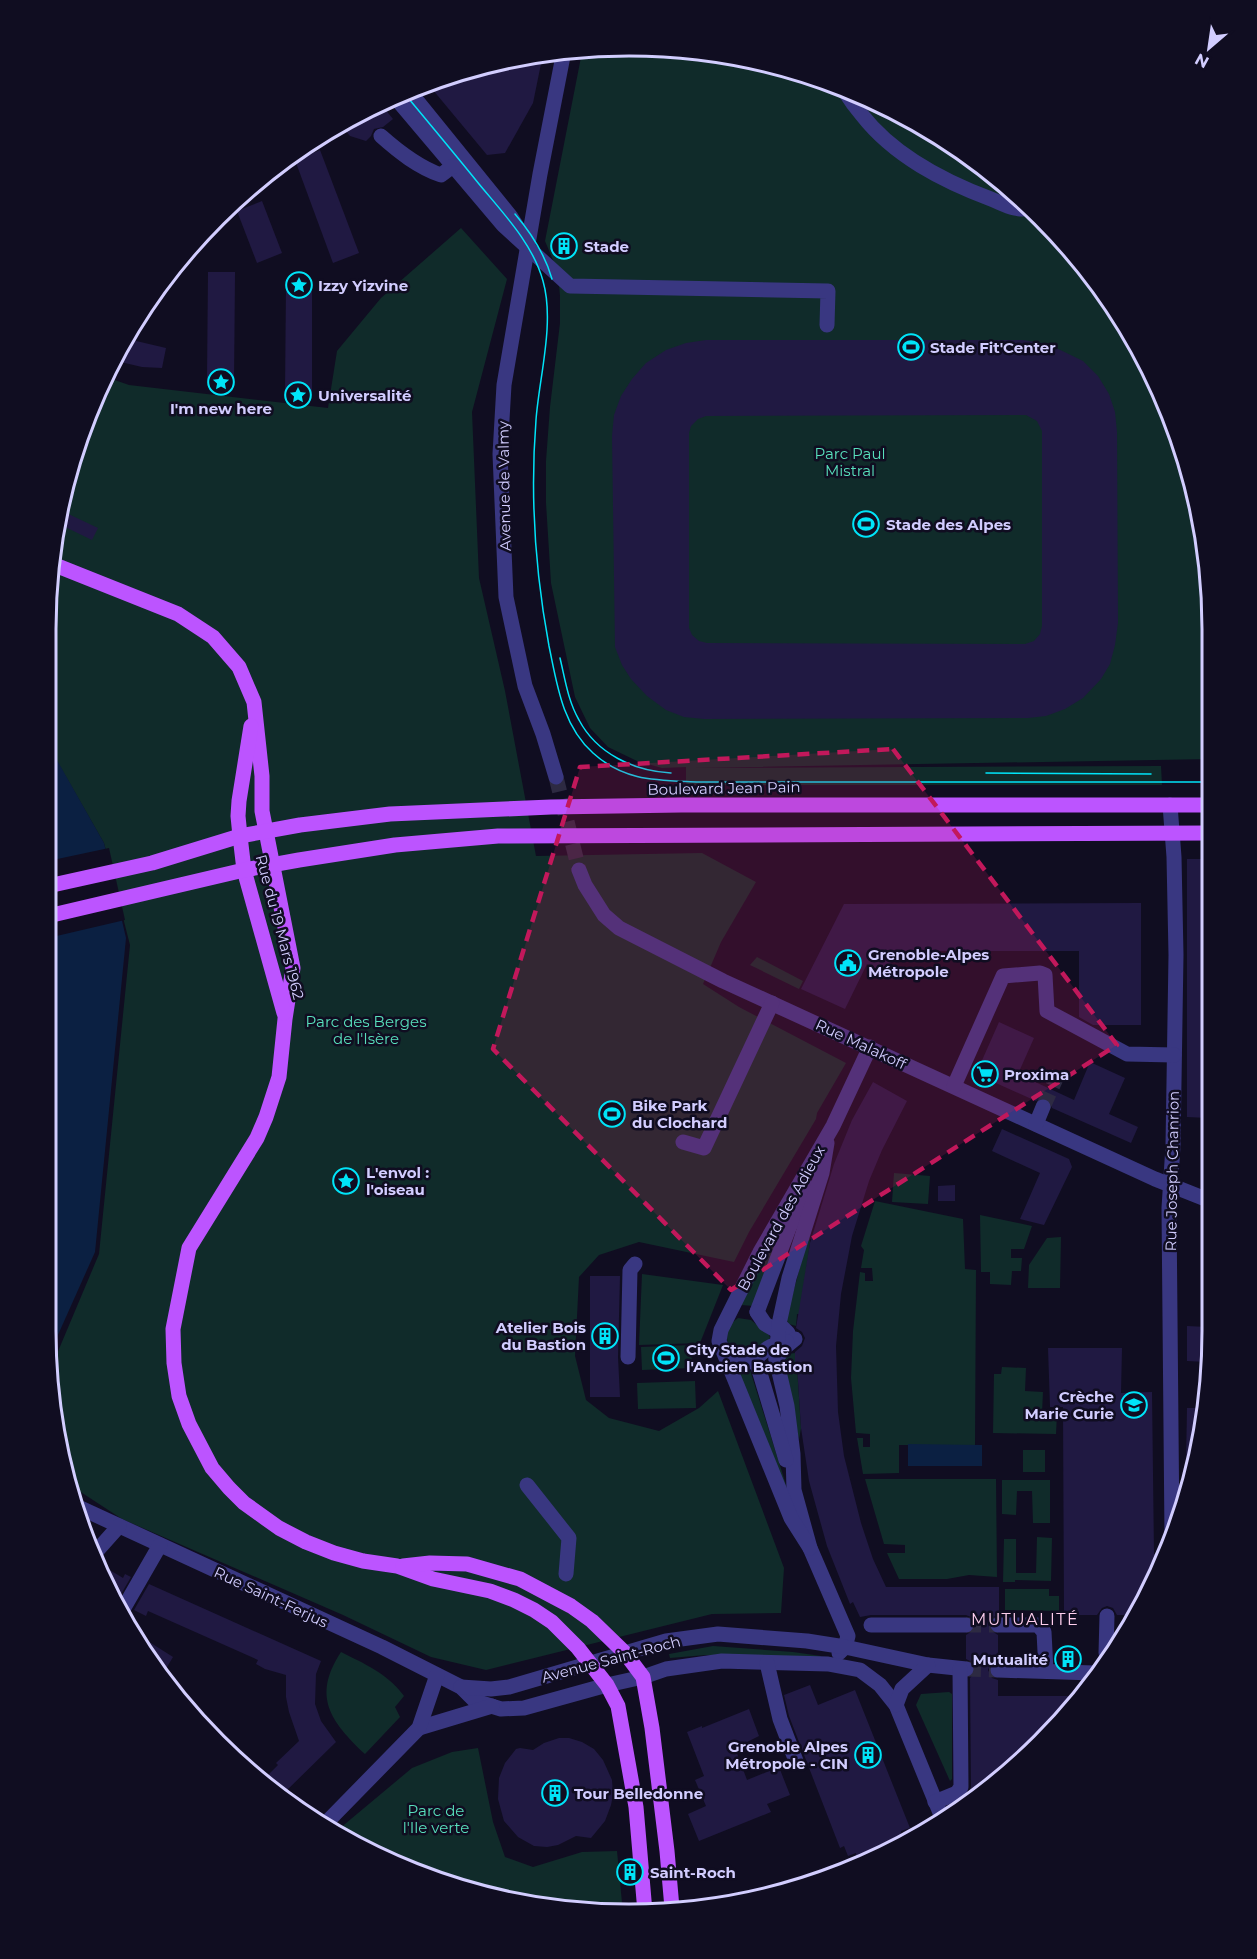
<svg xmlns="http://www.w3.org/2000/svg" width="1257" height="1959" font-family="Montserrat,sans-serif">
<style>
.green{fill:#102b2a}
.water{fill:#0b2042}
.pier{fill:#100d21}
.building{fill:#201942;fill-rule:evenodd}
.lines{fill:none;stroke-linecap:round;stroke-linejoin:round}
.minor-tunnel{stroke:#2d2a42;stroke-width:15;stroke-dasharray:15 8;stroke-linecap:butt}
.minor{stroke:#393781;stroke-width:15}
.major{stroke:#bc54ff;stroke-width:15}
.tram{stroke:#00e4f8;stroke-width:1.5}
.minor-bridge{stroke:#393781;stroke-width:15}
.marked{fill:#c2185b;fill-opacity:0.2;stroke:#c2185b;stroke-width:4.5;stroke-dasharray:12 8;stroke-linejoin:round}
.labels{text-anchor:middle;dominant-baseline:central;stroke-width:5;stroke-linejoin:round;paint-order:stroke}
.poi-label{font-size:15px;font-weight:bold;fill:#d2cdff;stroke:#100d21;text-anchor:start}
.park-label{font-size:15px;fill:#58e0bc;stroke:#100d21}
.street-label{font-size:15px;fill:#d2cdff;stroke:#100d21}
.neighbourhood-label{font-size:16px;letter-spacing:1.5px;fill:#ffcfee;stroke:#100d21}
.rim{fill:none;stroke:#d2cdff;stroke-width:3}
</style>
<rect width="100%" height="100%" fill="#100d21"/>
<g class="green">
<path d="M590 46 704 50 816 76 920 123 1013 190 1092 274 1152 371 1192 478 1211 591 1210 759 693 768 1161 766 1162 785H686V767L662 768 637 761 608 747 590 728 575 697 551 583 546 503V461L550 407 560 323V296L558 272 545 241 583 47Z"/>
<path d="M461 228 507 279 472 412 479 578 505 691 536 856 702 853 756 882 721 942 703 984 739 1007 846 1063 817 1113 816 1119 749 1232 734 1262 639 1242 599 1255 579 1277 575 1356 586 1400 609 1418 659 1431 699 1408 718 1391 784 1568 781 1613 712 1614 486 1670 431 1657 343 1615 122 1519 70 1485 51 1368 99 1254 130 945 104 843 49 747 50 552 103 376 129 385 328 408 337 351 381 298Z"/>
<path d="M757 957 803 981 799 989 750 965Z"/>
<path d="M894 1173 930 1176 928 1204 892 1202Z"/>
<path d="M793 1201 754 1306 741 1305Z"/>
<path d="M875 1201 963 1219 965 1269 976 1270 975 1445H899V1473L863 1474 857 1438H863V1447H870V1434L856 1433 851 1378 853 1331 860 1272 865 1273V1281H873L872 1268H861L864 1250 861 1246Z"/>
<path d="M980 1215 1032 1226 1024 1249H1011V1258H1022L1021 1271H1012L1011 1285 990 1284V1272H981Z"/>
<path d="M809 1234 810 1243 800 1314H797L796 1326 789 1324 786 1319Z"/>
<path d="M1061 1237 1060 1288H1028L1029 1265 1047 1238Z"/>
<path d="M642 1274 723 1285 700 1343 639 1345Z"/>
<path d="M738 1318 751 1320 769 1335 770 1338C732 1383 714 1333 738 1318Z"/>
<path d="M691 1345 692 1368 642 1370 641 1347Z"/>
<path d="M795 1353V1366H797L801 1428 799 1440 782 1362 788 1354Z"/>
<path d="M1002 1367 1026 1368 1025 1391 1043 1392 1042 1413 1057 1414 1056 1434 993 1433 994 1374H1001Z"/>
<path d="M734 1368 750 1370 792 1504Z"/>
<path d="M695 1381 696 1408 638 1409 637 1383Z"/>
<rect x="1023" y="1450" width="22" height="22"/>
<path d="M865 1479H996L997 1577 969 1575 947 1579H899L887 1553H905V1545L884 1544Z"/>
<path d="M1002 1480H1050V1523H1033L1032 1491H1017L1016 1515 1002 1514Z"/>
<path d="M1037 1537 1052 1538 1051 1581 1015 1580V1582H1003L1004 1539H1016V1573H1036Z"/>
<path d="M1005 1589H1049V1596H1059V1611L1005 1610Z"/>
<path d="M713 1646 793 1652 821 1656 819 1659 706 1655 670 1658 669 1654Z"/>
<path d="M341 1652C365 1664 388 1674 404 1696L395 1707 400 1717 365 1754C330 1721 312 1696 341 1652Z"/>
<path d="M949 1692 952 1694V1779L950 1781 916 1705 921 1694Z"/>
<path d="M478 1748 493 1822 505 1857 533 1867 582 1852 617 1851 623 1913 515 1903 441 1883 339 1829 412 1768 452 1752Z"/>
</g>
<g class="water">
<path d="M49 746 104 843 126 938 95 1252 49 1355 45 1330Z"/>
<path d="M908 1444 982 1445V1466H908Z"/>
</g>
<path class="pier" d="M109 848 125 920 48 938V861Z"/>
<g class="building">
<path d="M543 54 533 103 505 153 487 155 428 84 477 65Z"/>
<path d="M379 102 393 119 383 127 374 129 371 136 366 141 350 136 340 124 370 105Z"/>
<path d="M320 150 359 253 333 263 295 160Z"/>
<path d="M262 201 282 253 257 263 237 211Z"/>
<path d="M208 272H235L234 382 207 381Z"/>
<path d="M286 285H312V395H285Z"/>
<path d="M125 340 131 342 132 340 166 348 162 368 142 367 112 360Z"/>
<path d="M706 340H1023L1048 344 1083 361 1098 376 1109 394 1115 412 1117 432 1118 623 1115 645 1110 664 1101 679 1083 698 1065 709 1046 716 1028 718 704 719 684 717 666 710 647 696 631 679 622 665 615 647 612 436 614 415 621 396 632 379 646 363 666 350 686 343ZM1026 415 1037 421 1042 431V626L1040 634 1034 641 1025 644 707 643 699 641 692 635 689 628V433L691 426 698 419 706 416Z"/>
<path d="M62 511 98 528 92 540 59 524Z"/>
<path d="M1187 859H1210L1208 1118 1187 1117Z"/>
<path d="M1141 903V1025H1093L1079 1017V951H889L891 967 887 975 867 964 845 1009 801 989 844 904Z"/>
<path d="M999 1022 1034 1038 1018 1074 1074 1100 1090 1062 1125 1078 1109 1114 1138 1127 1131 1143 1052 1108 1051 1102 1047 1098 1041 1097 1036 1101 976 1074Z"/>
<path d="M873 1082 907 1101 882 1150 869 1181 852 1236 841 1294 836 1346 838 1412 844 1456 861 1523 873 1559 886 1587H999V1615L993 1617 988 1624 990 1630 998 1635V1660L990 1664 988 1670 992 1678 998 1680V1696H1079L1067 1715 967 1803V1796L971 1787 970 1678 974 1674 976 1669 972 1662 966 1659V1635L974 1630 975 1621 971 1617 966 1615H871L860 1617 853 1602 850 1604 827 1546 809 1481 801 1428 797 1366H795V1352L802 1346 805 1338 802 1332 796 1328 810 1243 834 1164 852 1120Z"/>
<path d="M1002 1129 1069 1159 1072 1167 1044 1225 1020 1219 1040 1173 992 1151Z"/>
<path d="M955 1185V1201H938V1186Z"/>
<path d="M590 1276H620L618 1357 620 1397H590Z"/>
<path d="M1187 1326 1207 1327V1362L1187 1361Z"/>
<path d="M1048 1348H1122L1121 1393 1152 1392 1154 1554H1157V1570L1130 1615H1117L1113 1608 1107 1606 1102 1608 1097 1615H1064L1063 1407H1050Z"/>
<path d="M1187 1408H1207L1191 1466 1186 1465Z"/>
<path d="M98 1563 123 1578 125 1574 131 1577 117 1601Z"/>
<path d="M149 1584 321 1661 316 1674 315 1704 321 1721 336 1742 283 1794 266 1777 278 1765 276 1763 299 1741 289 1712 286 1697V1675L265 1669 256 1664 258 1660 148 1611 146 1616 134 1610Z"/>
<path d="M132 1631 173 1657 161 1677 144 1655Z"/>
<path d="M810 1685 818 1705 855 1690 910 1828 901 1831 900 1839 856 1860V1853L848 1856 844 1846 840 1848 789 1716 784 1695Z"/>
<path d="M749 1709 759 1736 735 1748 747 1780 779 1767 790 1795 767 1804 771 1812 699 1841 688 1814 706 1806 695 1780 704 1776 687 1732 702 1726V1728Z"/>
<path d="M559 1738H569L582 1742 594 1749 603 1760 612 1780 613 1795 611 1805 605 1821 591 1838 576 1836 558 1845 547 1847 534 1846 518 1837 504 1821 498 1799 499 1778 505 1763 516 1749 520 1748 533 1750 544 1743Z"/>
</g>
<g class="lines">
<g class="minor-tunnel">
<path d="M556 777 579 870"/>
<path d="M1043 1107 1059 1072"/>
<path d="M966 1625H998"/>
<path d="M966 1669 998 1670"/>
</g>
<g class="minor">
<path d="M844 88C848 99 855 106 862 115 894 156 943 181 991 199 1004 204 1017 212 1030 208"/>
<path d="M409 91 511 217 523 236"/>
<path d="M394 96 503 225 570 286 828 291 827 325"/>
<path d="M381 136C399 152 418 167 441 175L453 166"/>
<path d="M556 777 543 734 525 686 506 597 500 454 504 385 540 174 564 51"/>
<path d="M1170 805 1174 857 1176 955 1173 1146 1169 1208 1172 1538"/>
<path d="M579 870 585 885 604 915 619 928 723 981 1155 1179 1208 1200"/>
<path d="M954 1086 1003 976 1040 973 1045 975 1047 1011 1127 1054 1174 1055"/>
<path d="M1036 1124 1043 1107"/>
<path d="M683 1142 704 1148 772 1003"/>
<path d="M757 1312 789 1228 808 1187"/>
<path d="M757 1312 765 1324 786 1336"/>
<path d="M788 1333 779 1324 789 1278 822 1173 827 1143"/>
<path d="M795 1339 784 1348 776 1359 787 1406 793 1454 794 1490 810 1548 848 1636 845 1647 839 1653"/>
<path d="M628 1357 630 1270 635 1264"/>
<path d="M756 1360 786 1460"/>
<path d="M728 1361C752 1366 750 1362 768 1348 773 1345 781 1343 787 1342"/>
<path d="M527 1485 569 1538 566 1574"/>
<path d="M74 1505 382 1647 461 1687 475 1701 501 1709 524 1708 607 1685 643 1677 666 1669 722 1661 828 1664 860 1670 880 1685 896 1705 943 1820"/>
<path d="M810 1548 791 1518 719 1341 721 1330 760 1252 833 1126 870 1047"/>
<path d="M94 1554 119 1526"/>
<path d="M122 1611 160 1545"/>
<path d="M871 1625H966"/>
<path d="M998 1625H1038L1044 1632 1046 1671"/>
<path d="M1106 1653 1107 1616"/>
<path d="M767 1663 780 1719 796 1761"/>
<path d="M998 1670 1094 1673"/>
<path d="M461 1687 491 1689 509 1687 666 1641 718 1634 807 1641 845 1647 928 1665 966 1669"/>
<path d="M896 1705 902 1689 928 1665"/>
<path d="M419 1728 492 1706"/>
<path d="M935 1802 957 1793 961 1787 960 1669"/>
<path d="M327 1822 419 1728 437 1675"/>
</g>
<g class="major">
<path d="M50 563 178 614 213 637 239 667 254 702 262 776V811L293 968 285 1019 279 1077 266 1117 257 1138 189 1248 173 1329 174 1363 179 1396 189 1424 212 1468 229 1488 244 1503 279 1528 306 1542 334 1553 363 1561 397 1566 433 1579 490 1591 514 1600 534 1610 552 1622 578 1648 607 1685 618 1706 636 1807 645 1912"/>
<path d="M251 726 239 801 238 816 240 836 244 870 284 1013"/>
<path d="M48 886 152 863 240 836 300 825 390 814 551 807 681 805H1210"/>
<path d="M48 916 244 870 299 860 395 845 498 836 1210 833"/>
<path d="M403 1566 430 1563 467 1564 520 1579 571 1606 592 1621 625 1653 643 1677 652 1728 667 1851 672 1908"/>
</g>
<g class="tram">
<path d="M404 93C429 123 454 153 479 184 503 213 533 244 543 281 555 323 539 378 536 420 530 496 535 571 549 646 557 684 562 725 593 753 625 782 658 780 699 782H1210"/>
<path d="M515 214C532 234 545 254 552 279"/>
<path d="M560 658C565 679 568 701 579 720 597 754 634 771 671 773"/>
<path d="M986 773 1151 774"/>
</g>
<path class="minor-bridge" d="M776 1359 779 1324"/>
</g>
<path class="marked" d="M893 749 1117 1045 731 1290 493 1049 580 767Z"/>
<defs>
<g id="building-ring" transform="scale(1.35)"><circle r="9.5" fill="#100d21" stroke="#00e4f8" stroke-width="1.5"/><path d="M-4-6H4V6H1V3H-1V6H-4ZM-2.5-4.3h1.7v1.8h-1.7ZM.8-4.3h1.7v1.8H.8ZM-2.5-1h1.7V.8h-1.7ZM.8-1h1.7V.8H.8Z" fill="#00e4f8"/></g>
<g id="sight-ring" transform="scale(1.35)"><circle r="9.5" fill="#100d21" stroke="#00e4f8" stroke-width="1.5"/><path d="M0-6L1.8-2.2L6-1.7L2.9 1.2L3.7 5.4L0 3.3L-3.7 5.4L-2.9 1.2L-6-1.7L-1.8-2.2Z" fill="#00e4f8"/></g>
<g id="stadium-ring" transform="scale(1.35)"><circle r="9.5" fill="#100d21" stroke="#00e4f8" stroke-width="1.5"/><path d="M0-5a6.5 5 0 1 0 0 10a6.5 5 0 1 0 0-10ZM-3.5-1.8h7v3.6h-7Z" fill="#00e4f8"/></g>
<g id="civic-ring" transform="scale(1.35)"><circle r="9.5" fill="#100d21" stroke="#00e4f8" stroke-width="1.5"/><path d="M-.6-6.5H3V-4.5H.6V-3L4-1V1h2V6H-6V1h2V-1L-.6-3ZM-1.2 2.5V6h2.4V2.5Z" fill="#00e4f8"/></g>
<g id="supermarket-ring" transform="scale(1.35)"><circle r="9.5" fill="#100d21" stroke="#00e4f8" stroke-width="1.5"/><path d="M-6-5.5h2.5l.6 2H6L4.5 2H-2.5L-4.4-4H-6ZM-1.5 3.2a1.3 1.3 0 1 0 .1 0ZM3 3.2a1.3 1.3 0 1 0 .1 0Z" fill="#00e4f8"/></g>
<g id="school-ring" transform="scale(1.35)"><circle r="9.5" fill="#100d21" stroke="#00e4f8" stroke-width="1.5"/><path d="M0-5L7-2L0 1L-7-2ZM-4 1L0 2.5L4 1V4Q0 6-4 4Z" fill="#00e4f8"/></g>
</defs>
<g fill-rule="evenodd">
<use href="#building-ring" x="564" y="246"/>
<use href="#sight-ring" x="299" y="285"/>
<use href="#stadium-ring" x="911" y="347"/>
<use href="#sight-ring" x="221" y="382"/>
<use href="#sight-ring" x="298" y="395"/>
<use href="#stadium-ring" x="866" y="524"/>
<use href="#civic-ring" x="848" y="963"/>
<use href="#supermarket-ring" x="985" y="1074"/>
<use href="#stadium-ring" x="612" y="1114"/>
<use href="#sight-ring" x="346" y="1181"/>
<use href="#building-ring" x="605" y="1336"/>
<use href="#stadium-ring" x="666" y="1358"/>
<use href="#school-ring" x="1134" y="1405"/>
<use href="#building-ring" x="1068" y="1659"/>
<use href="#building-ring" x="868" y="1755"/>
<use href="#building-ring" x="555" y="1793"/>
<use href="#building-ring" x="630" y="1872"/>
</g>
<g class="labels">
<g class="poi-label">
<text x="584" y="246">Stade</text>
<text x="318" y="285">Izzy Yizvine</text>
<text x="930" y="347">Stade Fit'Center</text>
<text x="318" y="395">Universalité</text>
<text x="221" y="408" text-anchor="middle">I'm new here</text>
<text x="886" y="524">Stade des Alpes</text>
<text x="868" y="954">Grenoble-Alpes<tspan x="868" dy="17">Métropole</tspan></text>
<text x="1004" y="1074">Proxima</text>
<text x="632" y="1105">Bike Park<tspan x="632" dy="17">du Clochard</tspan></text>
<text x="366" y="1172">L'envol :<tspan x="366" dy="17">l'oiseau</tspan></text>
<text x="586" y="1327" text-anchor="end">Atelier Bois<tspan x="586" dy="17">du Bastion</tspan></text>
<text x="686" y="1349">City Stade de<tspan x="686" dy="17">l'Ancien Bastion</tspan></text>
<text x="1114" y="1396" text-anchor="end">Crèche<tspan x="1114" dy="17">Marie Curie</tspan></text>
<text x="1048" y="1659" text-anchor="end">Mutualité</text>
<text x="848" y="1746" text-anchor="end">Grenoble Alpes<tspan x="848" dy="17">Métropole - CIN</tspan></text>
<text x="574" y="1793">Tour Belledonne</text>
<text x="650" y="1872">Saint-Roch</text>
</g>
<g class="park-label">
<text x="850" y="453">Parc Paul<tspan x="850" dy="17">Mistral</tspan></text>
<text x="366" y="1021">Parc des Berges<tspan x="366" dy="17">de l'Isère</tspan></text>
<text x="436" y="1810">Parc de<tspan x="436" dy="17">l'Ile verte</tspan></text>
</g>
<g class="street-label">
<text transform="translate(504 486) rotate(-91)">Avenue de Valmy</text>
<text transform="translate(724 788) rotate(-1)">Boulevard Jean Pain</text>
<text transform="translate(280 927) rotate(75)">Rue du 19 Mars 1962</text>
<text transform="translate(861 1044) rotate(25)">Rue Malakoff</text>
<text transform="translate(1172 1171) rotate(-89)">Rue Joseph Chanrion</text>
<text transform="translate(781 1218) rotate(-61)">Boulevard des Adieux</text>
<text transform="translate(271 1597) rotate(25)">Rue Saint-Ferjus</text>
<text transform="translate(611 1659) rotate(-15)">Avenue Saint-Roch</text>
</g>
<g class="neighbourhood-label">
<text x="1025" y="1619">MUTUALITÉ</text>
</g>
</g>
<path d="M0 0H1257V1959H0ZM629 56H629A573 573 0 0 1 1202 629V1331A573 573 0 0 1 629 1904H629A573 573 0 0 1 56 1331V629A573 573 0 0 1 629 56Z" fill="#100d21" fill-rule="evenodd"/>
<path class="rim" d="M629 56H629A573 573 0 0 1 1202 629V1331A573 573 0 0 1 629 1904H629A573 573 0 0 1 56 1331V629A573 573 0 0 1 629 56Z"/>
<g transform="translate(1209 48) rotate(209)" stroke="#100d21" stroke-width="4.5" paint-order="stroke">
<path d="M0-4.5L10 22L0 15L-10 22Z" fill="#d2cdff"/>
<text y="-9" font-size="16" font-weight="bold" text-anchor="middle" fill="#d2cdff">N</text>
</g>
</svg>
